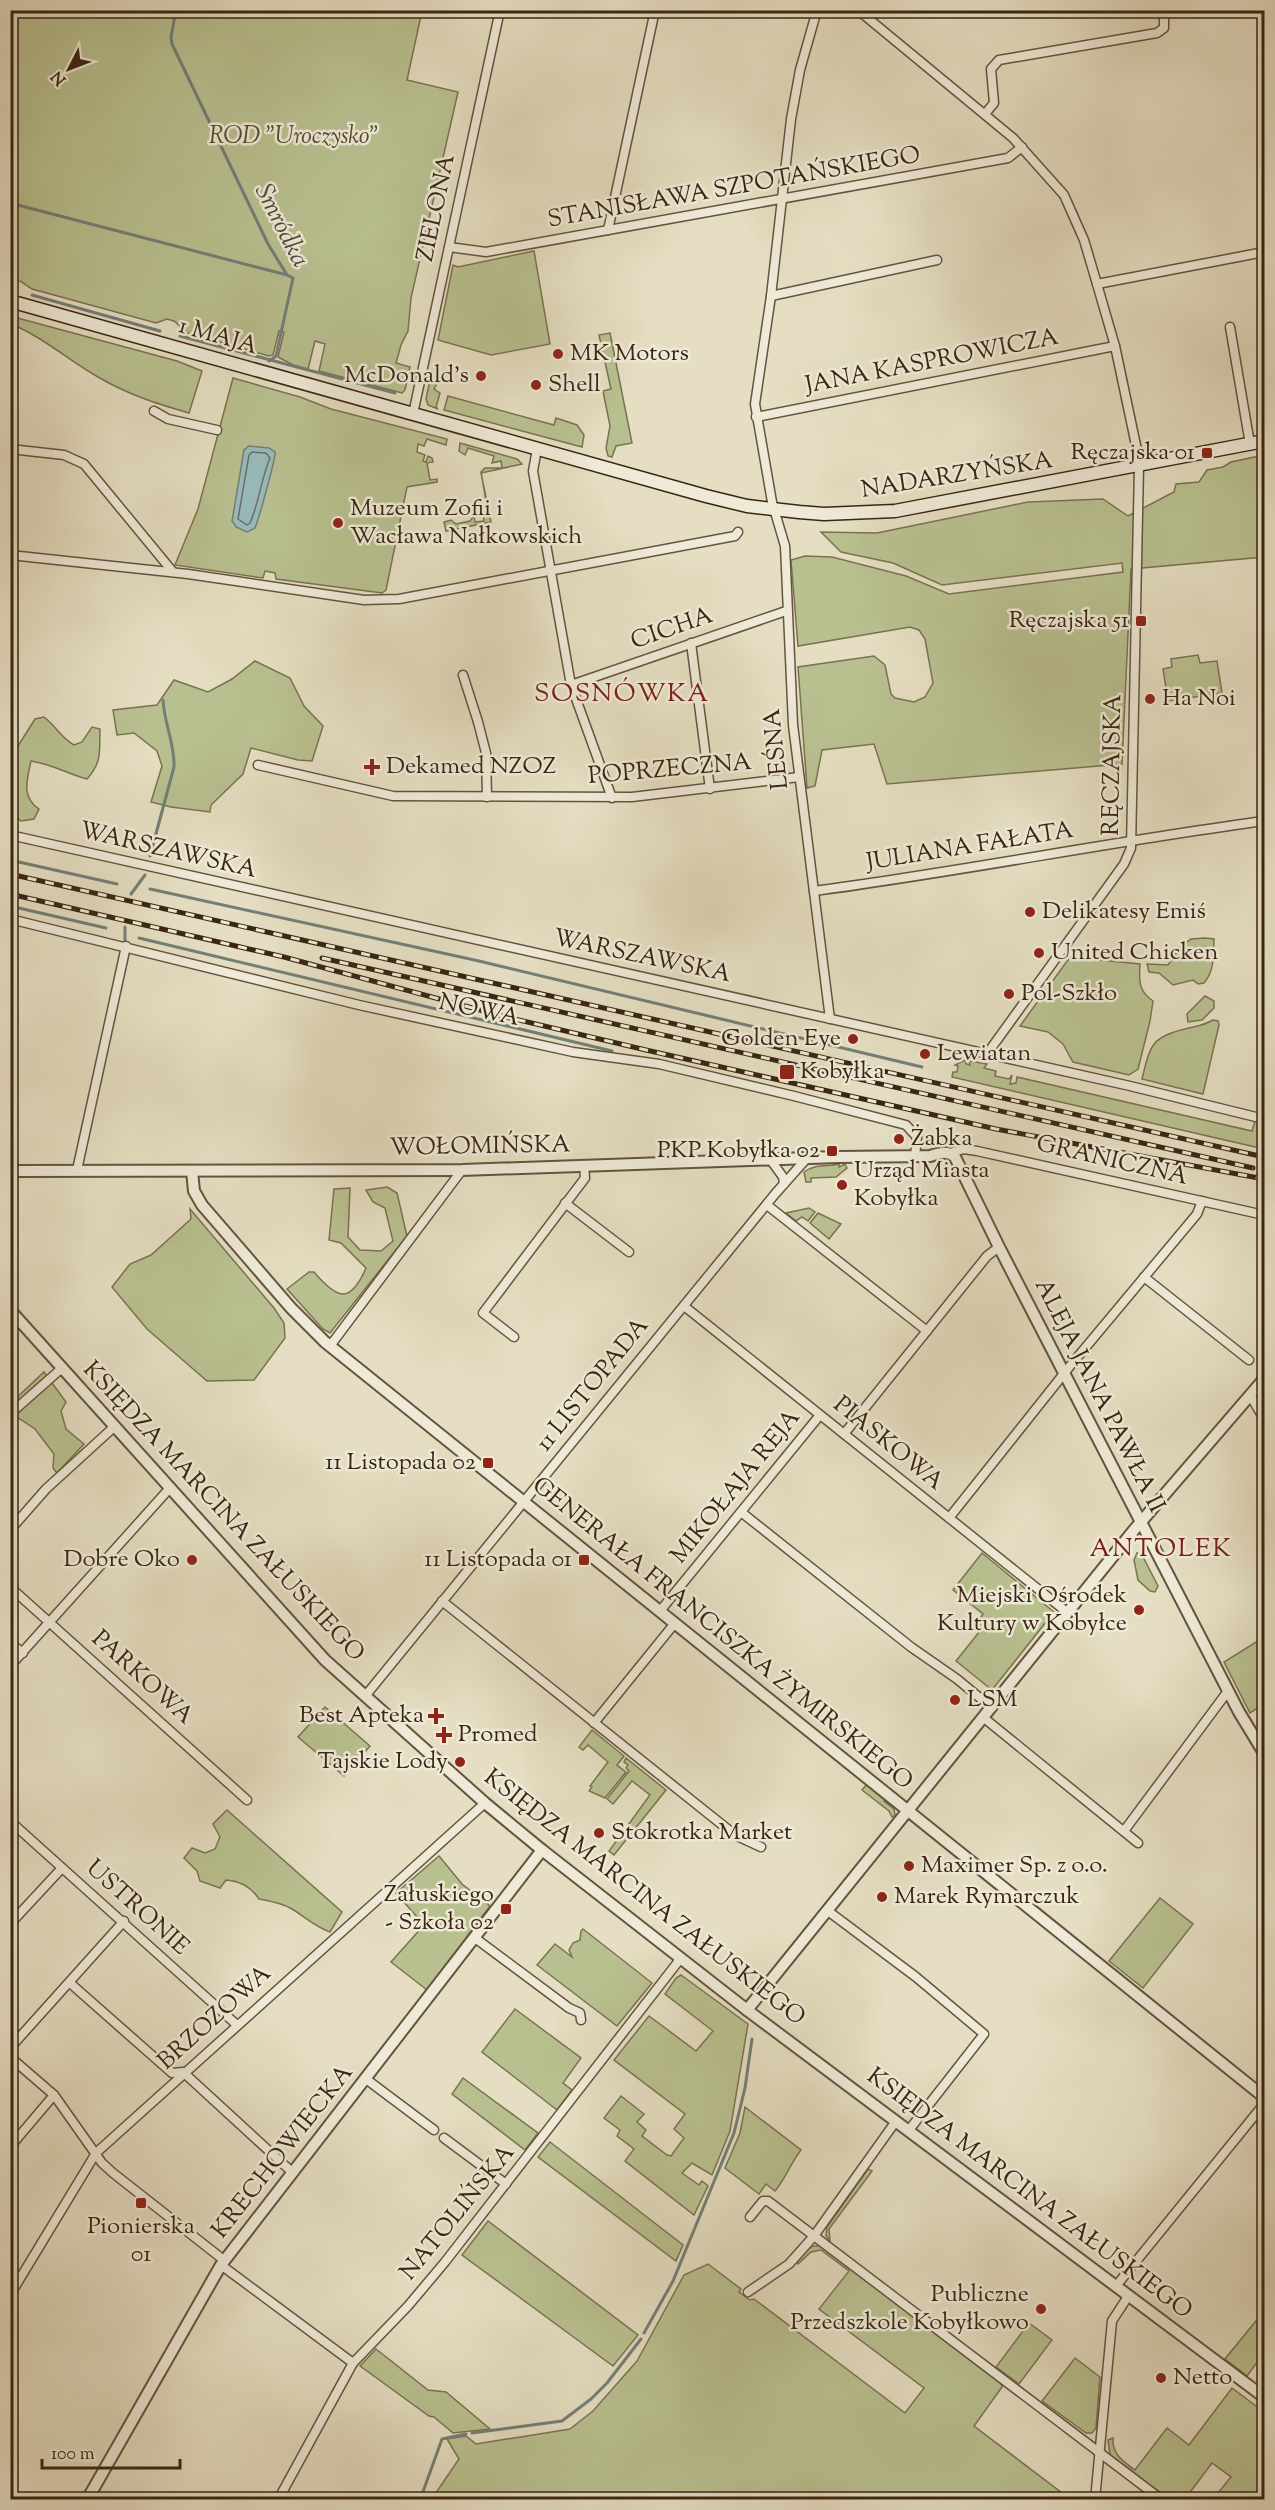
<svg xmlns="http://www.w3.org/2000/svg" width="1275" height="2510" font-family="'Sorts Mill Goudy',serif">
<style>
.green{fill:#b9c090;stroke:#7a7252;stroke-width:1.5}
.water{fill:#98bbbb;stroke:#727f78;stroke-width:1.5}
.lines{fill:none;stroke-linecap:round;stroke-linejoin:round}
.shore{stroke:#697067;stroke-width:1.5}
.stream{stroke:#727f78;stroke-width:3}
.minor-casing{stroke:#65533f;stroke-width:11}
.tertiary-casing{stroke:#65533f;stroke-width:14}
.secondary-casing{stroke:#3a2513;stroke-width:15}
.minor{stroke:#eeead7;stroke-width:8}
.tertiary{stroke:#eeead7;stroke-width:10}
.secondary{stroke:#eeead7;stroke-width:12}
.rail-casing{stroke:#3a2513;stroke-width:5}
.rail{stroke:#eeead7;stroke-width:3;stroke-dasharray:9;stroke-linecap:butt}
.poi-dot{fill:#8f2418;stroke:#eeead7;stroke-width:2}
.labels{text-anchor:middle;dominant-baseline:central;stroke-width:5;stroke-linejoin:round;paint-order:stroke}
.park-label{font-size:24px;font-style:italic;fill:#5a4c32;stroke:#eeead7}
.street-label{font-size:24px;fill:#3a2513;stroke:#eeead7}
.poi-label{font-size:24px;fill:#3a2513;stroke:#eeead7;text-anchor:start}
.water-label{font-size:26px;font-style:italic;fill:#524a3d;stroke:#eeead7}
.neighbourhood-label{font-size:26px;letter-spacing:1.5px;fill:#7a1f14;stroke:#eeead7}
</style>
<rect width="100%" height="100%" fill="#e5dec2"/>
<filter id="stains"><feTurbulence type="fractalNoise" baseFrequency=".00333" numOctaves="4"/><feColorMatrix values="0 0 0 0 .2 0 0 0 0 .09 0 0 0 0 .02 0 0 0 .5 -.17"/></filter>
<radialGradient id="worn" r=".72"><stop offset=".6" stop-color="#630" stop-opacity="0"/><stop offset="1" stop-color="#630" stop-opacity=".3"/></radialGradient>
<g class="green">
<path d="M11 10 422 11 407 80 458 92 411 298 408 331 401 345 396 363 410 367 405 390 402 393 319 371 325 344 315 341 308 369 293 365 278 357 284 332 279 331 273 355 269 356 188 333 174 321 167 319 156 323 32 289 20 281H11Z"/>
<path d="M534 251 550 344 491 355 438 340 453 265 458 267Z"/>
<path d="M10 316 177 361 202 371 189 413C155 403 129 395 98 377 68 360 43 337 11 324Z"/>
<path d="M610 333 632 443 616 446 612 457 608 456 606 448 610 426 603 391 611 389 599 335Z"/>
<path d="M431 375 440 378 434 389 440 393 436 407 438 409 428 405 426 399Z"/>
<path d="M233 378 300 397 331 409 447 439 446 445 427 439 424 446 418 444 417 452 425 455 423 461 426 462 428 456 432 458 433 462 427 463 430 480 437 479V482L407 487 386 590 382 593 276 579 275 573 265 571 263 578 175 565 198 509Z"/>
<path d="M448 396 554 425 556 418 577 425 584 435 582 447 444 410Z"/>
<path d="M460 443 517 459 522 464 481 473 491 522 446 531 444 522 451 520 456 524 470 521 474 516 475 522 484 521 483 514 488 513 481 472 485 468H502L501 461 492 463 494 456 468 448 465 455 459 451Z"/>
<path d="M1264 455V557L1131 569 1122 764 887 784 874 744 822 750 815 786 807 788 798 667 874 656 885 665 891 694 895 698 914 702 925 697 933 683 925 639 919 630 910 627 798 646 791 560 805 556 832 557 906 576 949 594 1123 572 1122 563 942 585 893 563 841 552 821 532 877 533 1028 502 1103 499 1128 516 1174 492 1176 484 1199 482 1207 470 1223 467 1231 462Z"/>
<path d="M1198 655 1200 663 1217 661 1222 693 1168 701 1163 669 1172 667 1171 659Z"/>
<path d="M255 661 290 678 304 706 323 726 312 761 298 760 251 748 243 774 211 805 210 812 171 807 151 802 162 766 157 751 134 733 117 735 113 710 157 705 174 680 208 692 232 679Z"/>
<path d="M44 717C56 726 60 737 74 745L82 742 92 727 100 729C99 751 103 761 87 779 68 774 52 764 31 761 27 780 21 797 39 809L34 819 21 821 12 814 14 795 11 794V757L35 719Z"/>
<path d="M1205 938 1214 939C1213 956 1215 970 1204 983L1198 984 1193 980 1173 985 1159 973 1149 972 1147 964 1168 965 1181 946 1191 939Z"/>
<path d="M1070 957 1140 964C1139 980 1138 991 1153 1001L1150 1021 1138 1069 1129 1075 1073 1062 1063 1044 1048 1032 1020 1026Z"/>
<path d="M1205 996 1214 1001V1008L1202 1020 1188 1022 1187 1014Z"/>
<path d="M1213 1020 1218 1021 1219 1025 1203 1094 1142 1079C1150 1047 1150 1037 1185 1029 1196 1026 1203 1026 1213 1020Z"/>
<path d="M965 1060 966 1064 970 1065 969 1061 987 1064 984 1068 996 1071 995 1076 1009 1079 1012 1075 1010 1084 1016 1083 1017 1077 1252 1131 1255 1121 1264 1125V1149L952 1077 953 1072H957L958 1066 955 1065Z"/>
<path d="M839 1164V1167L845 1164 847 1168 836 1177 811 1178V1182H806L804 1172C816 1163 828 1167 839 1164Z"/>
<path d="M387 1187 397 1193 407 1236 330 1333 323 1329 287 1289 309 1272H314C337 1299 350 1305 366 1268L341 1243 329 1240 334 1189 350 1188 348 1237 360 1250 381 1251 393 1241 385 1208 373 1202 366 1190Z"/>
<path d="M809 1208 815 1212 808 1221 802 1217 796 1221 786 1213Z"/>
<path d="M190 1209 274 1308 284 1323 285 1338 254 1380 207 1381 147 1329 112 1287 130 1264 151 1255 191 1219Z"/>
<path d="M818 1213 841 1224 829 1239 810 1223Z"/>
<path d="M44 1372 66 1402 61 1411 66 1429 84 1444 57 1473 53 1468 54 1454 35 1429 11 1413V1403Z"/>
<path d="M982 1553 1054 1612 992 1690 956 1661 980 1631 979 1620 983 1614 953 1590Z"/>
<path d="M1137 1553 1142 1555 1158 1586 1155 1592 1150 1591 1138 1580 1134 1560Z"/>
<path d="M1264 1637V1704L1250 1713 1224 1662Z"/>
<path d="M325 1707 370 1746 344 1776 298 1737Z"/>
<path d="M592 1730 624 1756 617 1765 626 1772 605 1798 589 1791 592 1787 590 1786 608 1762 588 1745 583 1750 579 1747Z"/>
<path d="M626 1758 666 1790 614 1855 609 1851 650 1795 632 1781 613 1804 607 1799 629 1771 626 1768 628 1765 624 1762Z"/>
<path d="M868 1783 886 1798 884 1801 894 1809 895 1815 892 1817 889 1811 862 1790Z"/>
<path d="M227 1810 342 1912 330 1932C315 1927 305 1917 292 1909 282 1903 271 1901 259 1899 251 1887 241 1881 226 1880L220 1888 200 1881 197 1871 184 1858 192 1848 205 1853 215 1849 220 1837 213 1824Z"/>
<path d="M439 1856 462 1884 490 1906 427 1990 391 1962 424 1925 396 1893Z"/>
<path d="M1160 1898 1193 1924 1143 1988 1109 1961Z"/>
<path d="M583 1929 652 1983 617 2026 537 1965 555 1944 572 1957 569 1950 573 1943 580 1940 581 1931Z"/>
<path d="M681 1975 748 2024 730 2131 712 2175 692 2163 682 2173 699 2185 702 2181 708 2186 694 2215 625 2161 634 2149 617 2136 620 2130 604 2118 621 2096 644 2114 637 2122 646 2130 642 2136 667 2155 671 2156 684 2138 674 2129 685 2114 614 2060 649 2016 696 2051 713 2031 665 1994 676 1978Z"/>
<path d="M515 2009 581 2058 563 2083 572 2090 557 2110 482 2052Z"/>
<path d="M463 2078 538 2133 525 2150 452 2094Z"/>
<path d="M745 2107 801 2150C790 2164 786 2178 775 2191L766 2184 759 2194 725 2168 740 2133Z"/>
<path d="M550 2142 683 2245 676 2261 538 2157Z"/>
<path d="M868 2169 872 2171 829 2229 830 2241 826 2236 827 2227Z"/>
<path d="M488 2221 638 2335 613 2366 462 2255Z"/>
<path d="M816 2246H820L1001 2381 1002 2387 974 2426 1070 2499 431 2500 459 2459 447 2439 466 2436 476 2444 570 2429 593 2411 637 2361 684 2275 708 2264 741 2289 739 2292 750 2300 754 2299 905 2413 924 2388 819 2309 849 2271 821 2250 811 2252 798 2264 797 2262 809 2247Z"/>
<path d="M1264 2311V2353L1247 2376 1225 2359Z"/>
<path d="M1029 2323 1052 2340 1019 2384 996 2367Z"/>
<path d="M376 2349 428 2390 446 2392 490 2429 453 2433 434 2417 429 2416 360 2366Z"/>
<path d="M1075 2358 1100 2377 1096 2428 1092 2433H1086L1042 2401Z"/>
<path d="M1232 2388 1264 2412V2499H1213L1231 2477 1212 2463 1185 2499H1169L1110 2455 1108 2440 1113 2438C1112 2455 1123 2461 1135 2470L1167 2428 1189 2445Z"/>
</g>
<path class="water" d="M249 446 269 448 275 452C276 458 259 518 255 528L247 532 236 527 232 521 244 450Z"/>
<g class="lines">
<path class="shore" d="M252 452 266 453 270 458C261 479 259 503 250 523L247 525 238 519 249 455Z"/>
<g class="stream">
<path d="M176 10 171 37 172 44 268 244 287 275 293 278 276 356 269 361"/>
<path d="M10 203 287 275"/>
<path d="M10 287 14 288"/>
<path d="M32 295 160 331"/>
<path d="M180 336 395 393"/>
<path d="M150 856 174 767C175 744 164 723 163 700"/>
<path d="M10 860 117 884"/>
<path d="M150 889 479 961 922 1067"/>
<path d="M131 894 145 875"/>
<path d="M10 906 106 928"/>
<path d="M125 927V940"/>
<path d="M139 938 612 1051"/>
<path d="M644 2333 673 2281 734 2133 745 2088 752 2039"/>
<path d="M472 2433 562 2421 591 2399 607 2383 641 2339"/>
<path d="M420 2500 442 2439 466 2434"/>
</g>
<g class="minor-casing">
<g id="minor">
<path d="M817 10 800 70 791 119 771 296 755 404 772 502 785 546 793 725 830 1019"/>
<path d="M858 10 1013 138 1064 195 1084 240 1097 284 1115 346 1137 450 1139 466 1131 848 1124 864 987 1054"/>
<path d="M985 114 994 103 991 69 999 60 1157 33 1164 28V10"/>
<path d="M608 230 655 10"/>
<path d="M449 247 486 252 1008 158 1022 147"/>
<path d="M1097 284 1264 252"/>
<path d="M771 296 937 260"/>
<path d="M1230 327 1250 444"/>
<path d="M154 411 168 419 217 430"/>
<path d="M413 414 500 10"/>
<path d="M756 417 1115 346"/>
<path d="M10 449 64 455 84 464 173 572"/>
<path d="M537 449 533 471 571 685 612 798"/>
<path d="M10 555 188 574 364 600 399 599 735 536 738 532"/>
<path d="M691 643 710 789"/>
<path d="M463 675 478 722 486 753 487 797"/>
<path d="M571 685 786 611"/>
<path d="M258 765 393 796 632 797 799 777"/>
<path d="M10 835 1130 1086 1264 1119"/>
<path d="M814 891C965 871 1114 841 1264 821"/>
<path d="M10 919 359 1005 573 1052 659 1064 794 1096 906 1125 917 1137 915 1156"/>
<path d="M950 1153 964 1149 977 1151 1264 1215"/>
<path d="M770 1159 783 1177 784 1184"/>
<path d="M77 1170 126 946"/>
<path d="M565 1203 629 1252"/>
<path d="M767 1205 927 1331"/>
<path d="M1144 1277 1249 1360"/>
<path d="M684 1306 1068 1613"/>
<path d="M514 1337 483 1313 585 1178 584 1165"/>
<path d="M330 1346 462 1170"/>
<path d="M1250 1395 1264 1419"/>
<path d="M10 1414 62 1368"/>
<path d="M844 1434 987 1256 999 1247"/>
<path d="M741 1512 911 1647 957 1679 992 1708"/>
<path d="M949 1518 1070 1366 1197 1214 1202 1201"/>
<path d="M10 1530 46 1489 114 1427"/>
<path d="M10 1587 247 1800"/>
<path d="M442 1601 735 1835 761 1847"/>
<path d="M660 1611 820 1415"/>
<path d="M10 1643 23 1653"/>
<path d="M10 1666 169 1489"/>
<path d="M366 1695 775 1194 807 1158"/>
<path d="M984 1718 1138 1843"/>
<path d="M594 1723 675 1623"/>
<path d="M10 1821 237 2025"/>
<path d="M1124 1831 1228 1691"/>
<path d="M828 1911 916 1977 984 2034 909 2130"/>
<path d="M10 1924 62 1868"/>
<path d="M475 1938 569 2008 580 2013 581 2020"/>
<path d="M70 1983 172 2073 183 2072 293 2173"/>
<path d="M10 2048 124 1921"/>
<path d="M10 2057 54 2095 102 2163 113 2173 225 2261"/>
<path d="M366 2079 434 2130"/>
<path d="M444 2138 506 2184"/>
<path d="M10 2147 54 2095"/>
<path d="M750 2217 763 2201H768L1162 2500"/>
<path d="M221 2265 353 2363"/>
<path d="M1116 2286 1264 2104"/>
<path d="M748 2292 789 2264 814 2236 896 2121"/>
<path d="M10 2295 96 2153 485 1803"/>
<path d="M278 2500 353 2363 408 2306 445 2262 681 1958"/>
<path d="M1095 2500 1112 2321 1129 2295"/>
</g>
</g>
<g class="tertiary-casing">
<g id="tertiary">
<path d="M10 1171 462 1170 838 1157 930 1156C940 1153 947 1150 955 1157L999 1247 1239 1712 1264 1753"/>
<path d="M192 1171 194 1191 202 1205 291 1308 325 1342 1264 2097"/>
<path d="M10 1310 325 1660 485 1803 542 1850 747 2010 1264 2397"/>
<path d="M747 2010 1134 1530 1264 1379"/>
<path d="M87 2500 221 2265 542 1850"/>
</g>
</g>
<g class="secondary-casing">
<path id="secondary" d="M10 301 706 496 747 506 799 512 824 514 895 511 1264 441"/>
</g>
<use href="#minor" class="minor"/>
<use href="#tertiary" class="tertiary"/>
<use href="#secondary" class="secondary"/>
<g class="rail-casing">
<g id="rail">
<path d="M10 874 1264 1157"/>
<path d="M10 894 284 957 502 1016 646 1050 996 1129 1264 1179"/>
<path d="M322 958 1253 1168"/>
</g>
</g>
<use href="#rail" class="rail"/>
</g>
<g class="poi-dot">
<circle cx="558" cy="354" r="6"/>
<circle cx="481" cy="376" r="6"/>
<circle cx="536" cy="385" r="6"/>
<rect x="1201" y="447" width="12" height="12" rx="3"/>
<circle cx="338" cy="523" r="6"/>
<rect x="1135" y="615" width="12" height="12" rx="3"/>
<circle cx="1150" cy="699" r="6"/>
<path d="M369 758h6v6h6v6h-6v6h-6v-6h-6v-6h6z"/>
<circle cx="1030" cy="912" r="6"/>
<circle cx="1039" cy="953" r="6"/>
<circle cx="1009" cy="994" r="6"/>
<circle cx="853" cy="1039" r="6"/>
<circle cx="925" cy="1054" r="6"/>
<rect x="779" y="1064" width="16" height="16" rx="3"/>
<circle cx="899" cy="1139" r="6"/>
<rect x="826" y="1145" width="12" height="12" rx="3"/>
<circle cx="842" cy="1185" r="6"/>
<rect x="482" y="1457" width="12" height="12" rx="3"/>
<circle cx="192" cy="1560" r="6"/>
<rect x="578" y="1554" width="12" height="12" rx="3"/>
<circle cx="1139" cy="1610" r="6"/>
<circle cx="955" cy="1700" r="6"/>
<path d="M433 1707h6v6h6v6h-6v6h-6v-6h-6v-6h6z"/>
<path d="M441 1726h6v6h6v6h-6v6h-6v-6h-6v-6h6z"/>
<circle cx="460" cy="1762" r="6"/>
<circle cx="599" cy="1833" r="6"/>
<circle cx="909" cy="1866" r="6"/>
<circle cx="882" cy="1897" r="6"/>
<rect x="500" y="1903" width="12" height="12" rx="3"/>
<rect x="135" y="2197" width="12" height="12" rx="3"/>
<circle cx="1041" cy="2309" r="6"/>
<circle cx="1161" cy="2378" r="6"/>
</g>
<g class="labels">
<g class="park-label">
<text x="294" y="137">ROD "Uroczysko"</text>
</g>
<g class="street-label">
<text transform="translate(734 188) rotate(-10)">STANISŁAWA SZPOTAŃSKIEGO</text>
<text transform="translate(437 208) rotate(-78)">ZIELONA</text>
<text transform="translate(218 337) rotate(16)">1 MAJA</text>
<text transform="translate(932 362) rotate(-11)">JANA KASPROWICZA</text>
<text transform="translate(957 476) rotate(-9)">NADARZYŃSKA</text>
<text transform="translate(672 629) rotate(-19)">CICHA</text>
<text transform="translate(777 749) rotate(-96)">LEŚNA</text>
<text transform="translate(1113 765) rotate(-89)">RĘCZAJSKA</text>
<text transform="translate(670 770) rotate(-5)">POPRZECZNA</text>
<text transform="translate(970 847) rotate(-9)">JULIANA FAŁATA</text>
<text transform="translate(168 851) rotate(13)">WARSZAWSKA</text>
<text transform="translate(642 957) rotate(12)">WARSZAWSKA</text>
<text transform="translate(479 1011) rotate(12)">NOWA</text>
<text transform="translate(480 1147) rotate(-1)">WOŁOMIŃSKA</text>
<text transform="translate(1112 1161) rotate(13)">GRANICZNA</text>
<text transform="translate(593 1385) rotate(-51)">11 LISTOPADA</text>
<text transform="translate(1099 1396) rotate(63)">ALEJA JANA PAWŁA II</text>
<text transform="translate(888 1444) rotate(39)">PIASKOWA</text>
<text transform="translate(736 1487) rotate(-51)">MIKOŁAJA REJA</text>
<text transform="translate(223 1512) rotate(47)">KSIĘDZA MARCINA ZAŁUSKIEGO</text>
<text transform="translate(722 1634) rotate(39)">GENERAŁA FRANCISZKA ŻYMIRSKIEGO</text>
<text transform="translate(142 1678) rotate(42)">PARKOWA</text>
<text transform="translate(644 1898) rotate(38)">KSIĘDZA MARCINA ZAŁUSKIEGO</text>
<text transform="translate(137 1908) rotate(42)">USTRONIE</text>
<text transform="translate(215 2018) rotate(-42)">BRZOZOWA</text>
<text transform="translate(283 2152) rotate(-52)">KRECHOWIECKA</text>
<text transform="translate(1029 2194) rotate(37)">KSIĘDZA MARCINA ZAŁUSKIEGO</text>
<text transform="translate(458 2213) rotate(-51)">NATOLIŃSKA</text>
</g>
<g class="poi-label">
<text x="570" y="354">MK Motors</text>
<text x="469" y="376" text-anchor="end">McDonald's</text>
<text x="548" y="385">Shell</text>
<text x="1195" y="453" text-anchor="end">Ręczajska 01</text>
<text x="350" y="509">Muzeum Zofii i<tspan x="350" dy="28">Wacława Nałkowskich</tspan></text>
<text x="1129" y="621" text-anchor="end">Ręczajska 51</text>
<text x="1162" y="699">Ha Noi</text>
<text x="386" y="767">Dekamed NZOZ</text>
<text x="1042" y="912">Delikatesy Emiś</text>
<text x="1051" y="953">United Chicken</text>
<text x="1021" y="994">Pol-Szkło</text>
<text x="841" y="1039" text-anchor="end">Golden Eye</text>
<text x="937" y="1054">Lewiatan</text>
<text x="800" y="1072">Kobyłka</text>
<text x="911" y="1139">Żabka</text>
<text x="820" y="1151" text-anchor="end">PKP Kobyłka 02</text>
<text x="854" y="1171">Urząd Miasta<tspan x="854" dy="28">Kobyłka</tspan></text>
<text x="476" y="1463" text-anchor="end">11 Listopada 02</text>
<text x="180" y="1560" text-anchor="end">Dobre Oko</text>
<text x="572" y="1560" text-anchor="end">11 Listopada 01</text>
<text x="1127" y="1596" text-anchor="end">Miejski Ośrodek<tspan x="1127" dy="28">Kultury w Kobyłce</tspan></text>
<text x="967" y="1700">LSM</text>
<text x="424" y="1716" text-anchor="end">Best Apteka</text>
<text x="458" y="1735">Promed</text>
<text x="448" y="1762" text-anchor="end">Tajskie Lody</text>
<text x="611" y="1833">Stokrotka Market</text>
<text x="921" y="1866">Maximer Sp. z o.o.</text>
<text x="494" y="1895" text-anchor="end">Załuskiego<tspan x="494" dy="28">- Szkoła 02</tspan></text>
<text x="894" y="1897">Marek Rymarczuk</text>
<text x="141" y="2227" text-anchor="middle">Pionierska<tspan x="141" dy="28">01</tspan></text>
<text x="1029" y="2295" text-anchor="end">Publiczne<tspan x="1029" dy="28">Przedszkole Kobyłkowo</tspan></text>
<text x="1173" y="2378">Netto</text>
</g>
<g class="water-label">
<text transform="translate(281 226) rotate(63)">Smródka</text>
</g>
<g class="neighbourhood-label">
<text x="622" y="694">SOSNÓWKA</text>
<text x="1161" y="1549">ANTOLEK</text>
</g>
</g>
<rect width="1275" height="2510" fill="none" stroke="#e5dec2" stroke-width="36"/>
<rect x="12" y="12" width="1251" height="2486" fill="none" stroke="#3a2513" stroke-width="3"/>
<rect x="18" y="18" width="1239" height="2474" fill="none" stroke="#3a2513" stroke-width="1.5"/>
<g transform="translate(69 69) rotate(228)" stroke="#eeead7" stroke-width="4.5" paint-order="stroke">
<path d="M0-4.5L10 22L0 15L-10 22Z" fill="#3a2513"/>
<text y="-9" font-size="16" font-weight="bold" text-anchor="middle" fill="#3a2513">N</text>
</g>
<path d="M42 2459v9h138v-9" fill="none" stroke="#3a2513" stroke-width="3"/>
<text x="51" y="2459" font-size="18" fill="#3a2513" stroke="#eeead7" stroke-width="4.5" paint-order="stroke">100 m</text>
<rect width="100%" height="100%" filter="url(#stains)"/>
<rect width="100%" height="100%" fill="url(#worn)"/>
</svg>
